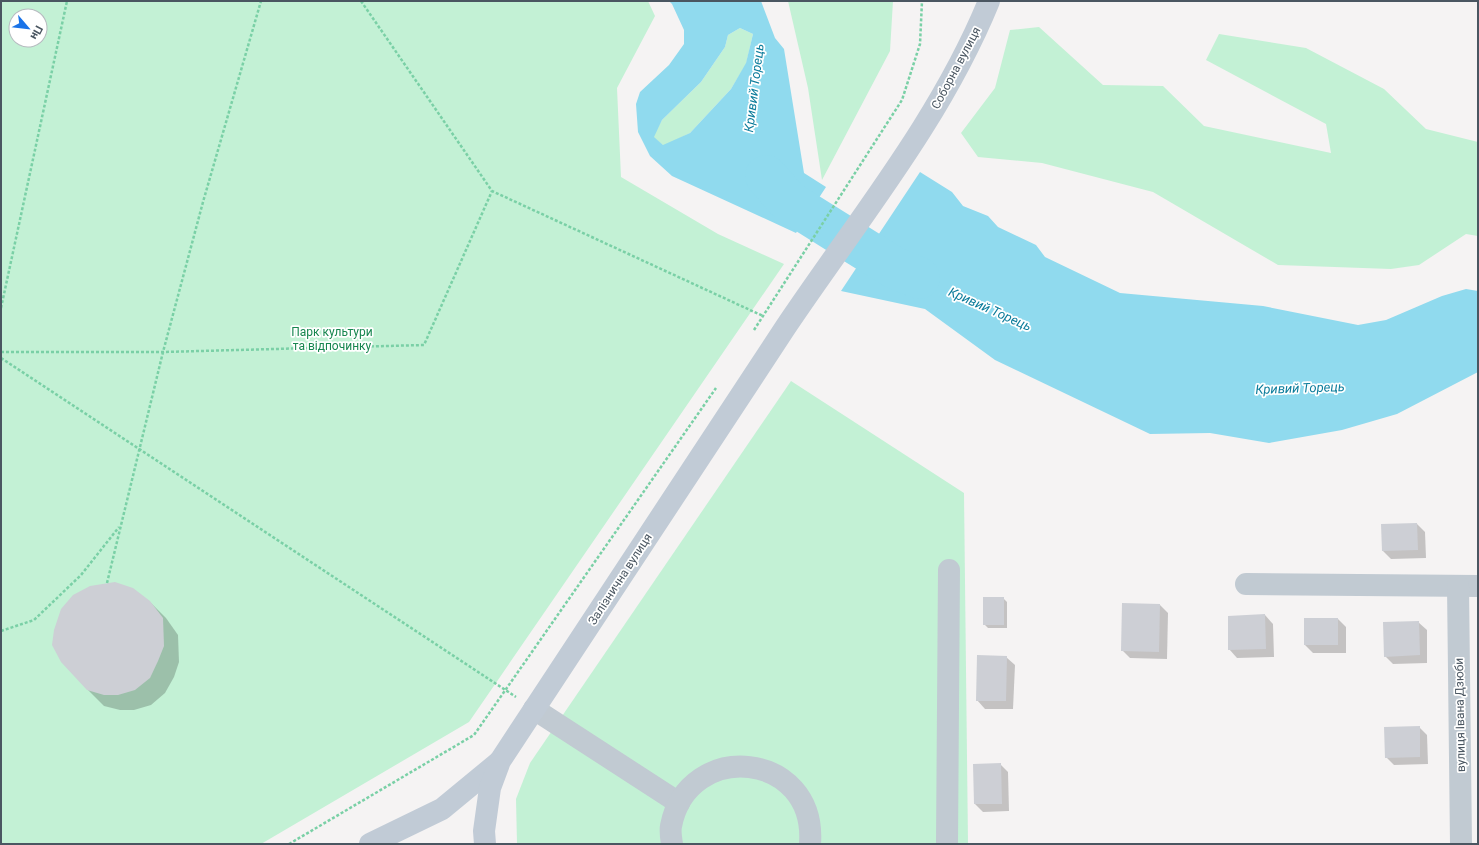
<svg xmlns="http://www.w3.org/2000/svg" width="1479" height="845" font-family="Roboto,sans-serif">
<style>
.green{fill:#c3f1d5;fill-rule:evenodd}
.water{fill:#90daee;fill-rule:evenodd}
.shadow{fill:#0003}
.lines{fill:none;stroke-linecap:round;stroke-linejoin:round}
.river{stroke:#90daee;stroke-width:42}
.building{fill:#cdcfd5}
.path{stroke:#7ad0a6;stroke-width:2.5;stroke-dasharray:3 2;stroke-linecap:butt}
.street{stroke:#c1cad2;stroke-width:22}
.secondary{stroke:#c1cbd6;stroke-width:22}
.labels{text-anchor:middle;dominant-baseline:central;stroke-width:3.5;stroke-linejoin:round;paint-order:stroke}
.street-label{font-size:12px;fill:#4a5661;stroke:#fff}
.park-label{font-size:12px;fill:#17864f;stroke:#fff}
.water-label{font-size:13px;font-style:italic;fill:#0c7c9b;stroke:#fff}
</style>
<rect width="100%" height="100%" fill="#f5f3f3"/>
<g class="green">
<path d="M1 1H648L655 16 617 88 621 177 718 234 784 264 469 722 261 844H1ZM16 16H40V40H16Z"/>
<path d="M788 1H893L890 51 822 180 808 88Z"/>
<path d="M1039 27 1103 85 1163 86 1204 126 1331 153 1326 124 1206 60 1219 34 1306 48 1384 89 1426 129 1478 142V236L1466 234 1419 265 1391 269 1278 265 1153 192 1042 163 978 157 961 133 995 88 1010 30Z"/>
<path d="M740 28 753 34 746 64 731 89 690 133 664 146 653 137 662 120 701 82 725 47 728 35Z"/>
<path d="M791 381 964 493 968 844H517L516 799 530 763Z"/>
</g>
<g class="water">
<path d="M669 1H761L775 38 784 49 804 173 826 187 796 233 672 176 650 156 638 132 636 104 640 92 669 65 684 44V30L672 4ZM740 28 753 34 746 63 731 89 690 133 663 145 654 137 662 120 701 82 725 47 728 35Z"/>
<path d="M920 172 952 192 963 206 988 216 998 227 1036 245 1045 257 1120 293 1263 306 1358 325 1386 320 1442 296 1466 289 1478 291V372L1397 414 1342 430 1269 443 1210 433 1150 434 995 360 925 309 841 291Z"/>
</g>
<g class="shadow">
<path d="M1417 524 1425 532 1426 558 1391 559 1383 551V525Z"/>
<path d="M1003 598 1007 602V628H988L984 624Z"/>
<path d="M149 601 166 618 178 635 179 662 174 677 165 693 151 705 134 710H120L104 706 88 690Z"/>
<path d="M1160 605 1168 613 1167 659 1130 658 1122 650Z"/>
<path d="M1265 615 1273 624 1274 657 1237 658 1229 649Z"/>
<path d="M1338 619 1346 627V653H1313L1305 645Z"/>
<path d="M1418 622 1427 630V663L1393 664 1385 656Z"/>
<path d="M1006 657 1015 665 1013 709H985L977 700Z"/>
<path d="M1419 727 1427 735 1428 764 1394 765 1386 757Z"/>
<path d="M1000 764 1008 772 1009 811 983 812 975 804Z"/>
</g>
<g class="lines">
<path class="river" d="M766 176 789 202 893 267 919 278"/>
</g>
<g class="building">
<path d="M1417 523 1418 550 1382 551 1381 524Z"/>
<path d="M115 582 133 588 150 601 163 618 164 646 158 661 150 678 135 690 118 695H104L87 690 61 662 52 645 54 630 61 609 73 595 90 586Z"/>
<rect x="983" y="597" width="21" height="28"/>
<path d="M1122 603 1160 604 1159 652 1121 651Z"/>
<path d="M1265 614 1266 649 1228 650V616Z"/>
<rect x="1304" y="618" width="34" height="27"/>
<path d="M1419 621 1420 655 1384 657 1383 622Z"/>
<path d="M977 655 1007 656 1006 701H976Z"/>
<path d="M1420 726V757L1385 758 1384 727Z"/>
<path d="M1001 763 1002 804H974L973 764Z"/>
</g>
<g class="lines">
<g class="path">
<path d="M361 1 492 191 763 316"/>
<path d="M1 308 67 1"/>
<path d="M754 330 902 100 920 44 922 1"/>
<path d="M1 352H163L424 345 492 191"/>
<path d="M1 358 516 697"/>
<path d="M107 583 163 352 203 202 261 1"/>
<path d="M1 631 34 620 81 575 119 527"/>
<path d="M289 844 474 735 716 388"/>
</g>
<g class="street">
<path d="M1246 584 1478 586"/>
<path d="M1458 586 1461 844"/>
<path d="M534 709 679 803"/>
<path d="M672 844C671 838 670 831 671 826 688 738 817 751 810 844"/>
<path d="M947 844 949 570"/>
</g>
<g class="secondary">
<path d="M370 844 442 809 499 762"/>
<path d="M485 844 484 831 490 788 500 761C596 617 689 472 785 328 856 222 940 121 989 1"/>
</g>
</g>
<g class="labels">
<g class="street-label">
<text transform="translate(956 68) rotate(-62)">Соборна вулиця</text>
<text transform="translate(620 579) rotate(-57)">Залізнична вулиця</text>
<text transform="translate(1460 715) rotate(-91)">вулиця Івана Дзюби</text>
</g>
<g class="park-label">
<text x="332" y="332">Парк культури<tspan x="332" dy="14">та відпочинку</tspan></text>
</g>
<g class="water-label">
<text transform="translate(754 88) rotate(-83)">Кривий Торець</text>
<text transform="translate(990 309) rotate(24)">Кривий Торець</text>
<text transform="translate(1300 388) rotate(-2)">Кривий Торець</text>
</g>
</g>
<rect width="1479" height="845" fill="none" stroke="#4a5661" stroke-width="4"/>
<g transform="translate(28 28) rotate(118)"><circle r="19" fill="#ffffff" stroke="#b7bbc0"/>
<path d="M0-3L7 15L0 10L-7 15Z" fill="#1a73e8"/>
<text y="-6" font-size="11" font-weight="bold" text-anchor="middle" fill="#4a5661">Пн</text>
</g>
</svg>
